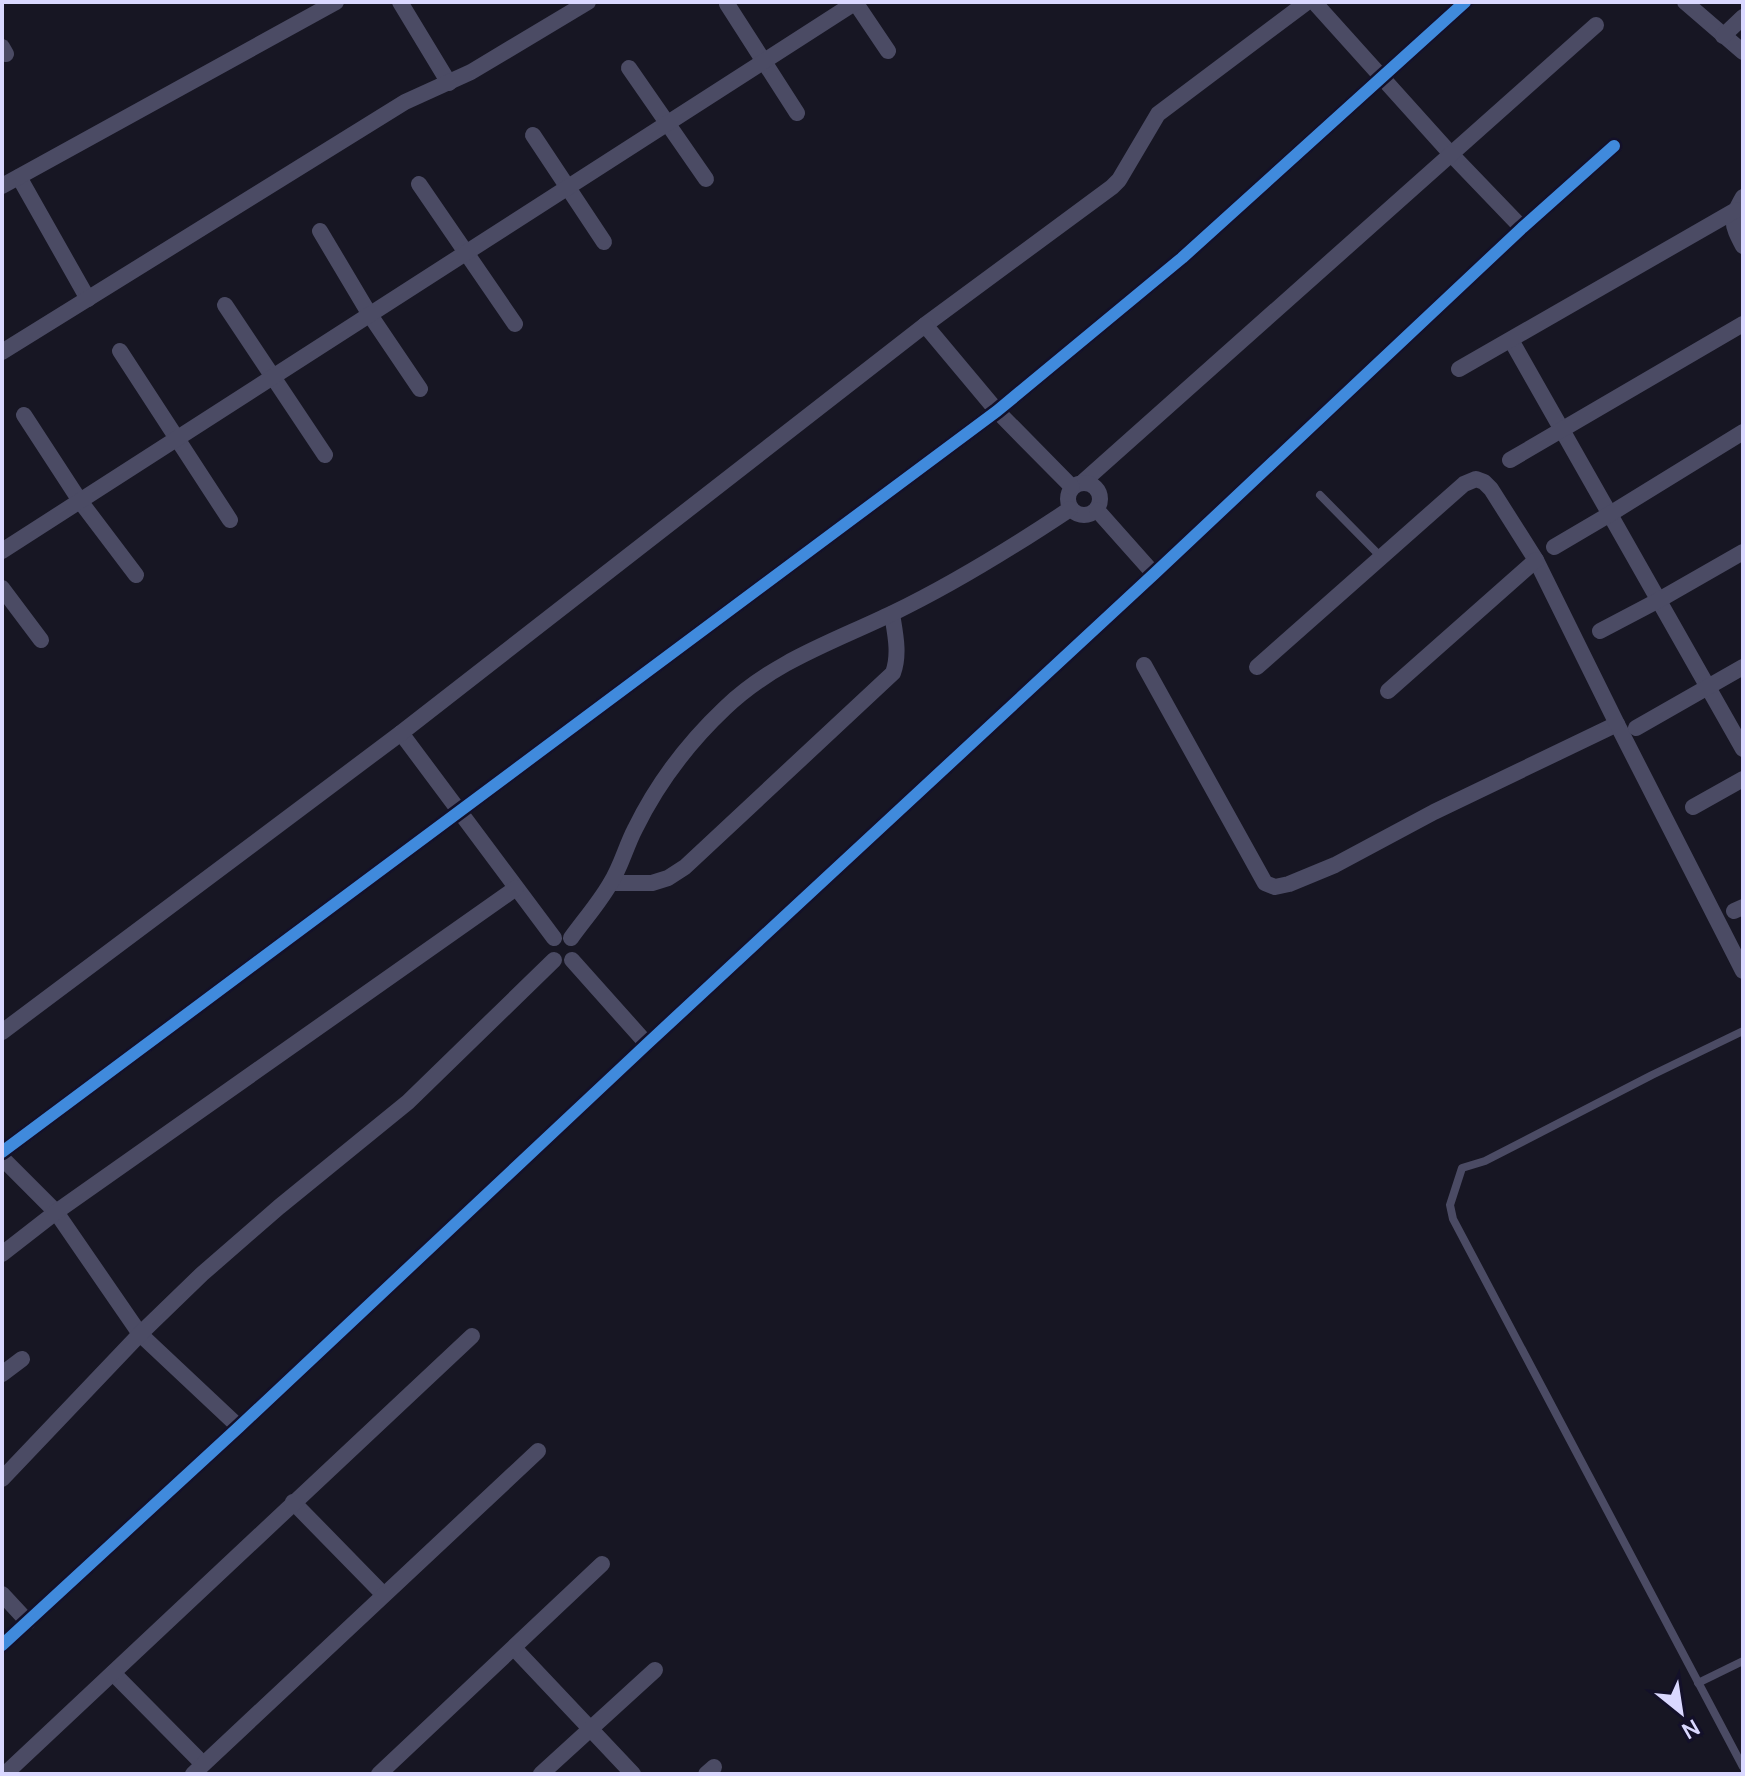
<svg xmlns="http://www.w3.org/2000/svg" width="1745" height="1776" font-family="Manrope,sans-serif">
<style>
.lines{fill:none;stroke-linecap:round;stroke-linejoin:round}
.lane{stroke:#4b4b64;stroke-width:8}
.street{stroke:#4b4b64;stroke-width:16}
.cycleway-casing{stroke:#131029;stroke-width:17}
.cycleway{stroke:#408adc;stroke-width:12}
</style>
<rect width="100%" height="100%" fill="#171623"/>
<g class="lines">
<g class="lane">
<path d="M1320 495 1381 557"/>
<path d="M1743 1031 1652 1075 1485 1161 1462 1168 1450 1205 1453 1219 1743 1767"/>
<path d="M1698 1683 1743 1661"/>
</g>
<g class="street">
<path d="M400 2 449 83"/>
<path d="M855 2 888 51"/>
<path d="M1314 2 1450 153 1522 228"/>
<path d="M1685 2 1743 52"/>
<path d="M727 4 797 113"/>
<path d="M1723 36 1743 17"/>
<path d="M2 47 6 54"/>
<path d="M629 68 706 179"/>
<path d="M533 135 604 242"/>
<path d="M19 177 88 299"/>
<path d="M419 184 515 324"/>
<path d="M2 186 336 2"/>
<path d="M1743 197C1730 220 1731 223 1743 246"/>
<path d="M320 231 370 315 420 389"/>
<path d="M225 305 325 455"/>
<path d="M925 325 1112 187 1119 180 1158 114 1307 2"/>
<path d="M1511 340 1743 749"/>
<path d="M120 351 230 520"/>
<path d="M2 352 405 102 471 72 588 2"/>
<path d="M1459 369 1736 210"/>
<path d="M24 415 80 501 136 575"/>
<path d="M1510 460 1743 324"/>
<path d="M1084 481 1596 25"/>
<circle cx="1084" cy="499" r="16"/>
<path d="M1097 510 1154 574"/>
<path d="M1554 547 1610 514 1743 432"/>
<path d="M2 551 856 2"/>
<path d="M2 588 41 640"/>
<path d="M1600 631 1659 600 1743 552"/>
<path d="M1144 665 1265 883 1275 887 1289 884 1335 865 1434 812 1617 724"/>
<path d="M1257 667 1464 484 1476 479 1484 482 1491 489 1536 560 1617 724 1743 971"/>
<path d="M1388 691 1536 560"/>
<path d="M1636 728 1743 667"/>
<path d="M401 733 554 938"/>
<path d="M1693 807 1743 779"/>
<path d="M611 883H652L668 878 685 867 893 673C900 654 895 633 892 614"/>
<path d="M1734 911 1743 907"/>
<path d="M571 938C584 920 599 903 610 884 621 867 626 846 635 829 657 784 689 742 725 708 774 661 833 642 893 613 955 583 1013 547 1070 509"/>
<path d="M572 960 647 1044"/>
<path d="M2 1032 401 733 925 325 997 411 1072 487"/>
<path d="M2 1152 997 411 1182 258 1465 2"/>
<path d="M2 1158 56 1212 140 1334 239 1427"/>
<path d="M2 1254 56 1212 516 888"/>
<path d="M2 1374 22 1359"/>
<path d="M2 1479 140 1334 202 1274 279 1207 408 1102 554 960"/>
<path d="M293 1502 383 1594"/>
<path d="M2 1594 28 1622"/>
<path d="M2 1645 239 1427 647 1044 1154 574 1522 228 1614 146"/>
<path d="M514 1648 633 1774"/>
<path d="M113 1673 203 1764"/>
<path d="M5 1774 472 1336"/>
<path d="M193 1774 538 1451"/>
<path d="M379 1774 602 1564"/>
<path d="M541 1774 655 1670"/>
<path d="M706 1774 714 1767"/>
</g>
<g class="cycleway-casing">
<g id="cycleway">
<path d="M2 1152 997 411 1182 258 1465 2"/>
<path d="M2 1645 239 1427 647 1044 1154 574 1522 228 1614 146"/>
</g>
</g>
<use href="#cycleway" class="cycleway"/>
</g>
<rect width="1745" height="1776" fill="none" stroke="#dad8ff" stroke-width="8"/>
<g transform="translate(1681 1712) rotate(150)" stroke="#131029" stroke-width="6" paint-order="stroke">
<path d="M0-6L14 30L0 20L-14 30Z" fill="#dad8ff"/>
<text y="-12" font-size="22" font-weight="bold" text-anchor="middle" fill="#dad8ff">N</text>
</g>
</svg>
